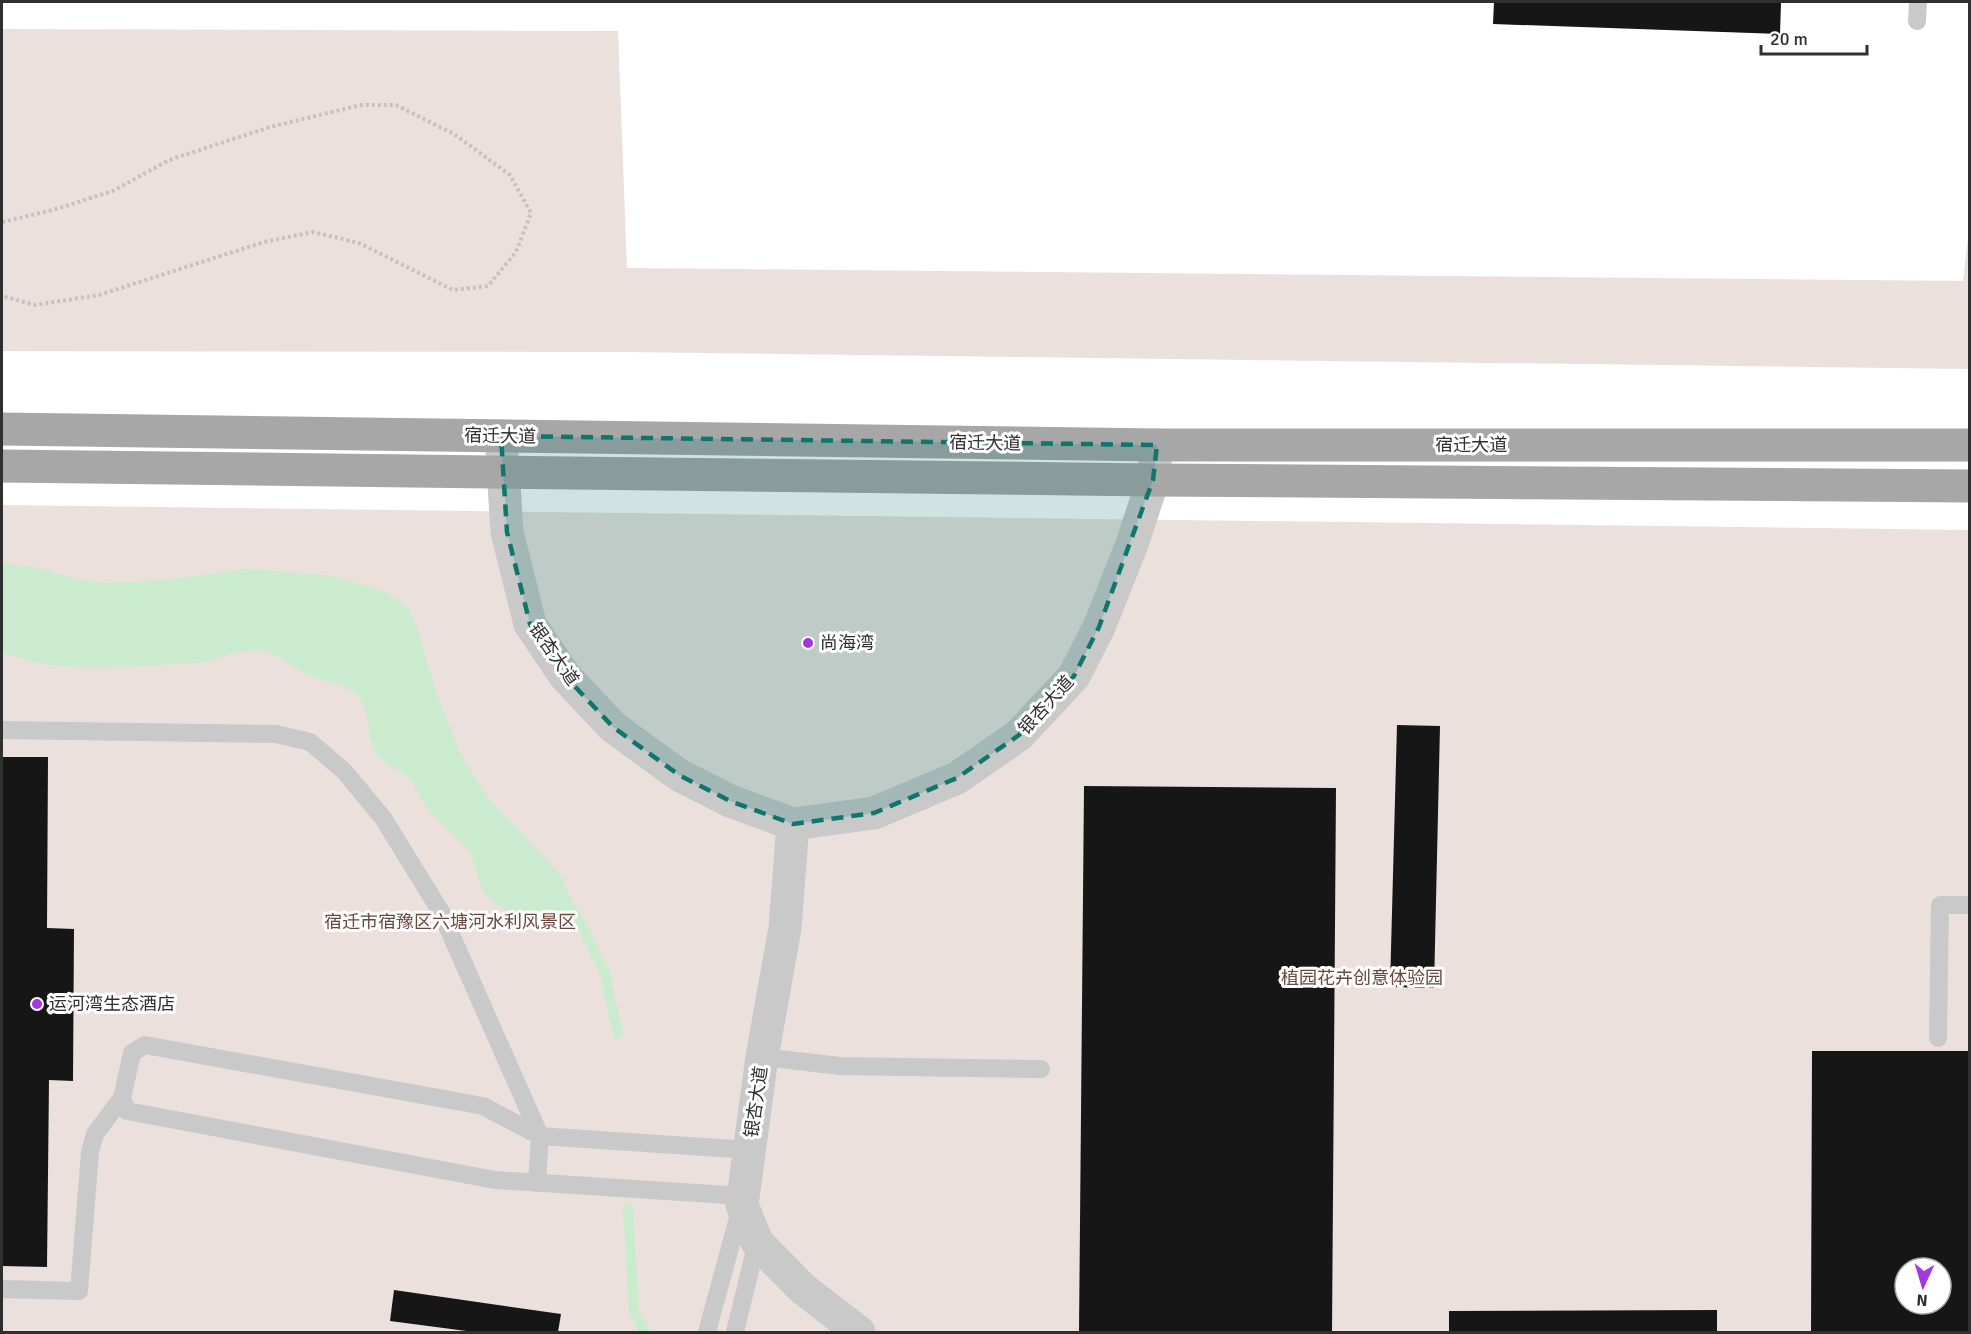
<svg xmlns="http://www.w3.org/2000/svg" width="1971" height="1334" font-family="Signika,'Noto Sans SC',sans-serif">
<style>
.green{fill:#ece0dd;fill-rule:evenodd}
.water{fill:#caebce}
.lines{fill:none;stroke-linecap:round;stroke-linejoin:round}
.stream{stroke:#caebce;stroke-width:10}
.building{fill:#161616;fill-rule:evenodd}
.path{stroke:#c3c3c3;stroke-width:4;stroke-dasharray:3 3;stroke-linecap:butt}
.service{stroke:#c9c9c9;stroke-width:18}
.minor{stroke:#c9c9c9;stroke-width:33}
.primary{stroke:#a7a7a7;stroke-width:33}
.marked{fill:#0f766e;fill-opacity:0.2;stroke:#0f766e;stroke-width:4.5;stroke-dasharray:12 8;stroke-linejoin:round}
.poi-dot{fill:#a437e0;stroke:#fff;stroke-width:2}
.labels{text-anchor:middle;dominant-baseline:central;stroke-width:6;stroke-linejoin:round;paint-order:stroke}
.street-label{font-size:18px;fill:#2f2f2f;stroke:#fff}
.poi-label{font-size:18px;fill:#2f2f2f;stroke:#fff;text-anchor:start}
.park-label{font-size:18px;fill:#6a483d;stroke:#fff}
</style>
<rect width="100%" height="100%" fill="#fff"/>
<g class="green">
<path d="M2 29 618 31 627 268 1963 281 1969 230V369L627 352 2 351Z"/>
<path d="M2 505 1969 530V1332H2ZM1905 1268H1941V1304H1905Z"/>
</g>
<path class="water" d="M2 563 36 567 81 580 105 583 165 580 246 569 327 575 385 591 410 610 419 633 436 692 461 755 487 797 558 871 566 886 577 916C543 923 493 919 479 881 475 870 474 856 466 847 454 834 439 823 428 808 420 798 415 784 405 775 397 768 386 765 379 757 361 735 377 706 349 689 339 683 326 682 315 678 297 672 281 654 262 651 239 648 218 661 195 663 151 666 104 669 59 666 40 665 20 658 2 653Z"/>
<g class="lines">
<g class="stream">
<path d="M570 906 577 916 605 973 618 1034"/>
<path d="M628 1209 634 1312 645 1332"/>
</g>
</g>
<g class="building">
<path d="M1494 2H1781L1780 34 1493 24Z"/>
<path d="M1397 725 1440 726 1434 988 1390 987Z"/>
<path d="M2 757H48L47 928 74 929 73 1081 49 1080 47 1267 2 1266Z"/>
<path d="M1084 786 1336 788 1332 1332H1079Z"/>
<path d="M1812 1051H1970V1332H1811ZM1905 1268H1941V1304H1905Z"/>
<path d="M394 1290 561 1314 558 1332H474L390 1321Z"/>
<path d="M1717 1310V1332H1449V1311Z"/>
</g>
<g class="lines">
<path class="path" d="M2 222 53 210 113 191 169 160 270 127 361 105H396L454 134 510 175 531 213 516 252 488 286 453 290 359 243 313 232 264 242 99 295 35 305 2 296"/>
<g class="service">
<path d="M1917 21 1918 2"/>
<path d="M2 730 276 734 310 742 344 771 383 818 441 912 540 1136 537 1183"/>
<path d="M1938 1038 1940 905H1970"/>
<path d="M762 1057 840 1066 1041 1069"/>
<path d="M743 1196 495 1180 127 1111 122 1098 132 1053 145 1045 483 1106 540 1136 749 1150"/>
<path d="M2 1289 79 1291 90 1152 95 1134 122 1098"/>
<path d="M707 1332 741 1207"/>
<path d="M735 1332 757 1242"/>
</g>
<g class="minor">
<path d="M501 436 507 532 530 624 565 676 613 727 679 775 730 801 793 824 874 813 957 778 1019 735 1074 676 1099 627 1132 544 1153 480 1157 445"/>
<path d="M793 824 785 928 762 1057 742 1205 757 1242 802 1288 859 1332"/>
</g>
<g class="primary">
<path d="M2 429 1157 445H1970"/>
<path d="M2 466 1153 480 1970 486"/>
</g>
</g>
<path class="marked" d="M501 436 1157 445 1153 480 1099 627 1074 676 1019 735 957 778 874 813 793 824 730 801 679 775 613 727 565 676 530 624 507 532Z"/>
<g class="poi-dot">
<circle cx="808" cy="643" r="6"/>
<circle cx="37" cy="1004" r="6"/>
</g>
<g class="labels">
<g class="street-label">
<text transform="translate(500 436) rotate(1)">宿迁大道</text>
<text transform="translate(985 443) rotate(1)">宿迁大道</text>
<text x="1471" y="445">宿迁大道</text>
<text transform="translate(554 654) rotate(55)">银杏大道</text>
<text transform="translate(1046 705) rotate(-48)">银杏大道</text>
<text transform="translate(756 1102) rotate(-82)">银杏大道</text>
</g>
<g class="poi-label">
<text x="820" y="643">尚海湾</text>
<text x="49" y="1004">运河湾生态酒店</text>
</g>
<g class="park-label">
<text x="450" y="922">宿迁市宿豫区六塘河水利风景区</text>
<text x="1362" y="978">植园花卉创意体验园</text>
</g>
</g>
<rect width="1971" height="1334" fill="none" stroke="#2f2f2f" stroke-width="6"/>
<g transform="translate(1923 1286) rotate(184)"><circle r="28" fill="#ffffff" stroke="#acacac" stroke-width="1.5"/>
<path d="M0-4.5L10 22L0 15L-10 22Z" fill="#a437e0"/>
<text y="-9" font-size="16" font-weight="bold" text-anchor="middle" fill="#2f2f2f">N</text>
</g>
<path d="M1761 45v9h106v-9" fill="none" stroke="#2f2f2f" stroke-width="3"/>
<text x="1770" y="45" font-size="18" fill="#2f2f2f" stroke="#ffffff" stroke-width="4.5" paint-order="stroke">20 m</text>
</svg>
